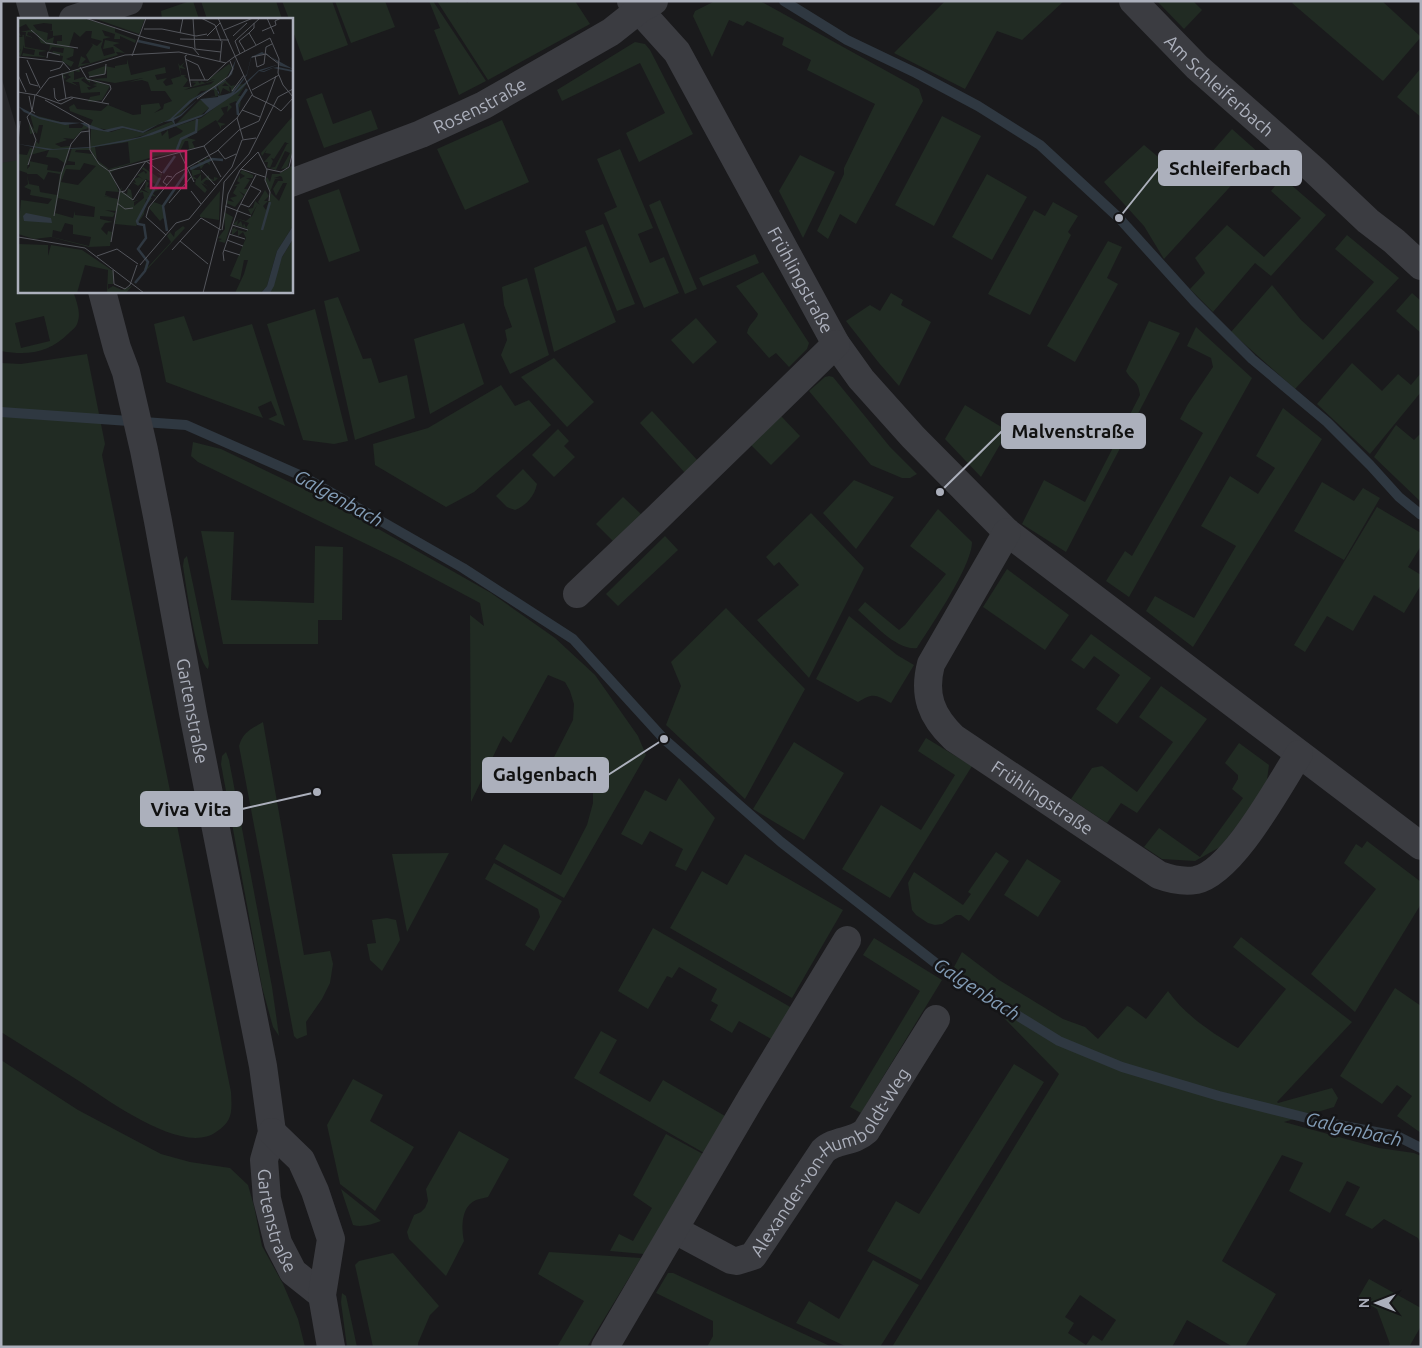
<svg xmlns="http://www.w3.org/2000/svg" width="1422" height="1348" font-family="Ubuntu,sans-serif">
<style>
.built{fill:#262629}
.green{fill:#212b23;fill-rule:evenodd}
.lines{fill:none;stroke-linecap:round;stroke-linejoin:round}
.stream{stroke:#2f3841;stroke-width:10}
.street{stroke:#3b3c41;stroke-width:28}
.labels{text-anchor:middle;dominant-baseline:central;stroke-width:5;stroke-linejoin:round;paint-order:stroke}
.street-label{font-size:18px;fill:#acb0bc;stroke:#151517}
.water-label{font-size:19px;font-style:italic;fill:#839db7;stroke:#151517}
.inset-river{fill:none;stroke:#2f3841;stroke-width:2.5}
.inset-road{fill:none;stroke:#54565c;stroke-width:1}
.view{fill:#c12060;fill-opacity:0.15;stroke:#c12060;stroke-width:2.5}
.inset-edge{fill:none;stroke:#acb0bc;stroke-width:2.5}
.leader{fill:none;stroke:#acb0bc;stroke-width:2}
.callout-dot{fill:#acb0bc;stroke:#151517;stroke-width:2}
.callout{fill:#acb0bc;stroke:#acb0bc;stroke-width:2}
.callout-label{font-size:19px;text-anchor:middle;font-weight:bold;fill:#111}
</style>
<rect width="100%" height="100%" fill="#1a1a1c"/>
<path class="built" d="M1 76 19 136V181L1 185Z"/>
<g class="green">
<path d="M190 1H193L199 19H162L161 11Z"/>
<path d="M201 1H276L282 19H207Z"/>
<path d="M282 1H332L348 45 304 61 291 26V19H289Z"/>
<path d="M335 1H385L395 27 351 43Z"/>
<path d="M429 1H433L486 81 459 95 434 30 440 28Z"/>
<path d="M437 1H466L467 3 470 1H575L590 24 488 80Z"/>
<path d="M715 1H760L919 89 923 101 856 224 840 214 828 239 817 231 844 174V168L875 104 807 70 811 60 782 45 784 38 747 21 743 26 729 20 712 57 693 16 695 11Z"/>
<path d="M945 1H1064L1022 40 997 31 965 89 894 53Z"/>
<path d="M1157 1H1193L1202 10 1184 29Z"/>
<path d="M1294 1H1382L1421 37 1383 81 1292 3Z"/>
<path d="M635 42 645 44 650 50 693 134 639 162 626 133 665 113 640 63 562 101 557 90Z"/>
<path d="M1421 68V117L1397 97Z"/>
<path d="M322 93 333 124 371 110 378 129 324 148 306 99Z"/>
<path d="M942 116 981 136 934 226 895 205Z"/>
<path d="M502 120 529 182 465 210 437 149Z"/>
<path d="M1232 129 1260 154 1164 259 1144 226 1104 182 1144 145 1183 178H1189Z"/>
<path d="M620 149 653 228 638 234 650 263 664 257 679 293 644 308 604 213 617 207 597 159Z"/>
<path d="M800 155 835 172 803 238 779 191Z"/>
<path d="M19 160V291H73C76 300 81 312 78 321 77 327 72 330 69 333 49 353 28 356 1 351V163ZM44 316 50 341 21 348 15 323Z"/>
<path d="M987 174 1027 197 992 260 952 237Z"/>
<path d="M1282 177 1326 215 1271 276 1255 263 1213 312 1190 289 1205 273 1195 258 1227 225 1264 257 1301 218 1271 191Z"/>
<path d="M339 189 360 251 329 262 308 200Z"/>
<path d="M660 200 697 289 685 294 649 205Z"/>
<path d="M1053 202 1078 216 1068 232 1071 235 1030 315 988 294 1034 210 1045 216Z"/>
<path d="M603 224 635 304 617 311 585 231Z"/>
<path d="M1347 235 1399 278 1295 389 1231 332 1272 285 1301 320 1323 340 1374 282 1335 249Z"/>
<path d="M1108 241 1122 247 1107 278 1118 284 1075 362 1047 346Z"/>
<path d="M586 246 616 322 554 352 534 268Z"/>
<path d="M755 254 759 263 703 286 699 278Z"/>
<path d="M763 272 809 343 807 349 789 367 776 353 769 358 747 333C749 323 756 321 758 314L736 286Z"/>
<path d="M527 278 549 355 510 374 501 355 507 340 505 330 512 327 504 305 502 287Z"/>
<path d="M891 293 903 300 901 305 931 322 899 386 879 363 846 321 870 305 880 311Z"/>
<path d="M1412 293 1421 301V333L1396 311Z"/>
<path d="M338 297 363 359 371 358 379 383 407 375 415 418 355 440 324 301Z"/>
<path d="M315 309 348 441 334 444 303 440 267 324Z"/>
<path d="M184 316 193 341 252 324 285 426 268 419 277 415 271 401 258 407 263 418 166 382 154 324Z"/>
<path d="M696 318 717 342 693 364 671 340Z"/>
<path d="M1149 321 1180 333 1066 552 1022 524 1044 480 1085 502 1140 395C1138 379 1132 382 1126 371Z"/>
<path d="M464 323 484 384 430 414 414 339Z"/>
<path d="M1196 327 1252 378 1129 597 1106 581 1125 551 1132 556 1203 433 1180 419 1188 404 1213 367 1211 358 1187 346Z"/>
<path d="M87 354 105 444 102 455 231 1092C232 1112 233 1121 216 1132 183 1156 108 1100 79 1081 53 1065 27 1048 1 1032V363L21 364Z"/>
<path d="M554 358 594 402 567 427 521 377Z"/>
<path d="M1352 363 1382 391 1398 374 1411 385 1421 373V392L1370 454 1317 404Z"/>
<path d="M829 376 833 377 890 447 917 474 910 478H902L871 465 809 391 825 377Z"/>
<path d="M501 385 515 406 529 400 551 425 474 492 446 507 375 465 373 444 428 428Z"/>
<path d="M965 405 1008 431 981 477 945 439Z"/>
<path d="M1283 408 1322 439 1193 647 1146 611 1155 596 1194 618 1236 546 1201 526 1230 476 1258 494 1275 468 1256 456Z"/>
<path d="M652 411 698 461 685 473 640 423Z"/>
<path d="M781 416 800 436 771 465 751 445Z"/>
<path d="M1396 425 1414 440 1421 433V502L1374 457Z"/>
<path d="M558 429 569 441 564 446 575 457 554 477 532 455Z"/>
<path d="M193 442 221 449 331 502 491 593 555 638 595 675 638 736 646 755 564 898 495 859 504 844 561 875 587 825 593 803V775C585 765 568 754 557 766L551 763 573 720 574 704 570 691 565 682 548 675 511 743 503 736 471 802 470 615 484 626 480 603 399 560 198 462 191 456Z"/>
<path d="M523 469 537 484C535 495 526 506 515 510L507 507 496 496Z"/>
<path d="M854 480 894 497 856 549 823 513Z"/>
<path d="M1322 482 1354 501 1363 488 1380 498 1344 560 1294 531Z"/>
<path d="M623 497 642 515 614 542 596 524Z"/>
<path d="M1377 507 1421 533V546L1408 567 1421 575V585L1404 613 1374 595 1353 631 1327 616 1305 652 1294 645Z"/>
<path d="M938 509 972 542C972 566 931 626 917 648 897 651 873 623 858 610L865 602 899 630 905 625 946 574 910 546Z"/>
<path d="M811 513 864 568 809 678 757 620 799 585 779 562 774 566 766 557Z"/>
<path d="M201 531 234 532 231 600 314 603 315 546 343 547 342 620H318V644H223Z"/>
<path d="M665 536 678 550 618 606 606 594Z"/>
<path d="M187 556 207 651 209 664 208 669C196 660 186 584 183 566L184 559Z"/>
<path d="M1007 569 1069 615 1045 650 983 607Z"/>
<path d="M726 608 805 689 745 799 666 725 681 686 671 662Z"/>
<path d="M849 616 897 655 914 665 891 703C876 695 874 692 858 702L816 679Z"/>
<path d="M1091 634 1151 678 1117 724 1096 709 1120 675 1094 656 1084 669 1071 660Z"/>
<path d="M1161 686 1207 719 1137 813 1121 803 1107 823 1071 799 1092 768 1102 766 1137 792 1173 742 1139 717Z"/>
<path d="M263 722 304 955 330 951 333 964 330 983 322 999 306 1022 307 1035 297 1039 294 1036 239 746C243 732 251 729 263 722Z"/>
<path d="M926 738 972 766 890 898 842 869 881 805 921 830 955 775 918 751Z"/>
<path d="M794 742 844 773 804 840 753 809Z"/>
<path d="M1239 743 1269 765 1267 780 1257 800 1220 847 1195 861 1162 859 1144 847 1159 828 1200 857 1243 798 1232 789 1238 779V775L1225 763Z"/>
<path d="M226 752 229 760 272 987 279 1036 273 1027 262 987 221 764 222 756Z"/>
<path d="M679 778 715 818 686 871 675 866 683 849 650 831 642 845 621 834 645 790 666 801Z"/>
<path d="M1367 841 1421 882V904L1355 1012 1311 974 1376 889 1344 863 1356 844 1362 848Z"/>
<path d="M996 852 1009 861 969 921 961 915H956L942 924 935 925 928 923 916 915 912 910 908 883 914 872 963 905 971 894 968 892Z"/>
<path d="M449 853 407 932 392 854Z"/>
<path d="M745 854 843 910 792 998 670 928 702 871 727 885Z"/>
<path d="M1027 859 1061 881 1038 917 1004 895Z"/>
<path d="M494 863 562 901 534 951 525 945 540 917 538 909 485 879Z"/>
<path d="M387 918 396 920 400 940 382 971 370 960 367 944 376 943 372 920Z"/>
<path d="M653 928 792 1008 773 1040 739 1021 732 1033 710 1020 718 1005 711 1001 717 989 679 967 672 978 667 976 648 1009 618 991Z"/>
<path d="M1241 937 1352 1022 1277 1102 1278 1103 1332 1088 1338 1098 1334 1107 1284 1122 1379 1148 1414 1153 1421 1156V1246L1418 1238 1384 1219 1372 1229 1345 1215 1360 1187 1347 1181 1330 1213 1289 1191 1303 1163 1282 1155 1222 1261 1276 1294 1245 1347H1233L1187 1320 1172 1347H892L1059 1074 954 967 962 952 999 980 1063 1019 1085 1027 1098 1039 1127 1006 1130 1007 1146 1019 1168 991C1185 1015 1213 1034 1238 1048L1286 989 1233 947ZM1080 1295 1116 1320 1102 1341 1093 1335 1086 1345 1068 1333 1074 1323 1065 1317Z"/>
<path d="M874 938 942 980 861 1113 850 1107 920 991 863 955Z"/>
<path d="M1395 988 1421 1006V1133L1397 1116 1412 1096 1397 1085 1382 1104 1340 1076Z"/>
<path d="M601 1031 617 1040 599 1073 650 1102 663 1080 725 1116 704 1153 574 1078Z"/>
<path d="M1 1060 78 1110 161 1154 190 1162 230 1168 248 1185 254 1206 262 1246 283 1284 298 1319 305 1347H1Z"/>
<path d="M1014 1064 1044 1082 921 1280 867 1251 896 1201 919 1214Z"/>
<path d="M353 1079 383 1095 370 1121 414 1147 375 1211 340 1184 327 1125Z"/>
<path d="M459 1131 509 1159 488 1197C484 1198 479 1199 476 1200 461 1206 461 1228 464 1241L446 1276 409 1239 407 1232 414 1215 421 1212 425 1208 428 1201 426 1189Z"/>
<path d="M666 1134 703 1154 644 1254 610 1251 619 1234 633 1241 652 1208 633 1195Z"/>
<path d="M341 1189 381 1221C372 1224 362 1228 353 1225Z"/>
<path d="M549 1252 641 1258 587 1347H557L584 1301 538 1274Z"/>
<path d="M393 1253 439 1306 430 1315 418 1343V1347H373L355 1265 359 1261Z"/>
<path d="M873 1260 919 1285 880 1347H847L796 1323 809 1301 839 1319Z"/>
<path d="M668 1273H673L832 1347H707L713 1336V1321L656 1293Z"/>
<path d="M1369 1279 1421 1308V1326L1409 1347H1388L1390 1344 1377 1309 1358 1298Z"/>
<path d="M342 1293 346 1296 357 1347H347L341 1302Z"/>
</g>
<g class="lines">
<g class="stream">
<path d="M784 1 847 40 916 73 978 106 1040 145 1119 218 1194 301 1252 359 1327 422 1370 465 1399 497 1421 515"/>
<path d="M1 412 186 425 304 477 463 568 573 639 664 739 781 842 947 972 1059 1041 1122 1067 1219 1096 1323 1122 1397 1136 1421 1148"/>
</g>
<g class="street">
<path d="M30 1 35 19"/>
<path id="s1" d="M631 1 677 52 836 344 861 379 913 437 1007 532 1421 846"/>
<path id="s2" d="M1133 1 1197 67 1314 170 1368 221 1394 241 1421 266"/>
<path d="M73 19 129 1"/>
<path id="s3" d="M291 183 421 134 484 105 611 32 640 9 654 1"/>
<path id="s4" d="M102 291 117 348 126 372 144 450 158 521 193 713 263 1066 272 1132 264 1160 267 1199 278 1243 293 1272 322 1295"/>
<path id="s5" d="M1007 532 931 664C923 695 931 716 954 738L1159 875C1170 879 1184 882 1196 880 1233 872 1279 785 1299 754"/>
<path d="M577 594 655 520 836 344"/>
<path d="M272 1132 301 1160 315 1191 331 1239 322 1295 331 1347"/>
<path id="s6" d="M675 1230 731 1260 737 1261 753 1256 823 1151C835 1139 853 1143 866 1131L936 1019"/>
<path d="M605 1347 751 1098 847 940"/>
</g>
</g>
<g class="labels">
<g class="street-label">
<text stroke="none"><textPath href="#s2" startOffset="121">Am Schleiferbach</textPath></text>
<text stroke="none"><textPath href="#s3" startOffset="204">Rosenstraße</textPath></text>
<text stroke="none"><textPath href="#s1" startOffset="328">Frühlingstraße</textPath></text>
<text stroke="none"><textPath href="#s4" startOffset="430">Gartenstraße</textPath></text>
<text stroke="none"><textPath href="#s5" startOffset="341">Frühlingstraße</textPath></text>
<text stroke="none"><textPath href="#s6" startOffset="211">Alexander-von-Humboldt-Weg</textPath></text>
<text stroke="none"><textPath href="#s4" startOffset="950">Gartenstraße</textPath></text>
</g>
<g class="water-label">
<text transform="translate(339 498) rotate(29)">Galgenbach</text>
<text transform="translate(977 989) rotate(33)">Galgenbach</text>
<text transform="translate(1354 1129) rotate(13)">Galgenbach</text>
</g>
</g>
<g transform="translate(18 18)">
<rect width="275" height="275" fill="#1a1a1c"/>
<path d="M0 0H65L97 10V14L118 22 117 25 102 18V21H96L97 16 84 12 87 18 93 19 85 21V23L83 29 86 38 97 35 95 29 85 31 87 22 102 25 95 27 107 35 98 34 100 37 60 49 63 38 68 41 63 46 72 45 68 37 75 27 73 25 79 28 84 23 73 20 74 13H68L62 19 56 14 51 29 56 31 55 38 48 41 56 44 53 49 44 43 45 38 34 36 35 33 45 35 46 30 34 29 31 34 32 27 23 25 18 15 10 14 9 17 16 20 8 18 7 22 8 14H2L12 12 8 6 0 10ZM26 5 34 6V12H31L35 13V18L44 17V23H39V27L35 25 36 19 29 22 30 15 19 12 15 7ZM75 0H127L121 16ZM0 13 3 18 6 17 7 29 29 33 21 34V37L29 39 4 38 5 35 16 37 17 32 6 30V27L3 38 0 37 3 31 0 34V19H6L0 17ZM109 41 113 57 147 49 148 55 137 57 139 62 149 60 145 64 148 68 155 66 153 61 163 58 160 45 162 48 167 44 164 48 168 51 162 50 163 57H169L166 58 170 62 165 69H173L166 72 193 66 196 63 174 69 178 65 173 64 180 63 182 66 183 63 187 65 197 61 188 63 211 46 214 49 207 62 213 68 217 67 215 73 210 77 206 78 213 74V70L207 65 204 68H211L212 74 205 70 202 77 205 78H201L202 74 199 67 200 78 182 81 197 78 196 72 183 73 162 97 126 113 105 109 93 112 77 110 72 108 75 102 52 93 51 89 56 86 59 91 83 93 90 87 115 97 123 96V87L141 85 143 90 136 95 145 91 146 86 154 83 147 73H133L130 64 124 62 111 64 125 60 97 65 73 61 89 60V51L87 56 72 59 70 54 87 48 97 50V48L109 46ZM61 51 62 54 56 53V62L65 59 72 62V65L66 60 63 62 73 69H69L71 72 79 68 74 67 79 66 73 62 92 68 84 82 70 84 72 79 82 77V74L63 75 61 64H54L60 68 47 63 53 59 50 57 52 55 45 57 48 59 46 61 44 56ZM229 65 220 78H223L222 90 218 83 211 86 214 89 209 94 210 88 203 90 206 96 199 104 208 106 203 108V111L198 102 169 120 178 122 174 124 177 130 171 131 170 123H167L161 135 138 138 92 152 88 150 92 155V153L100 149H105L93 154 101 174 88 173 87 177 93 179 85 178 100 181 99 187 102 172 104 169 103 173 109 176 110 170 113 172 115 183 121 182 116 184V188L126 180 125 174 121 175 123 172 131 175 124 170 127 171 128 163 131 165 129 169 136 170 137 166 128 161 120 168 114 164 118 165 116 161 121 159 125 161 119 157 126 153 128 156 129 154 124 151 125 149 132 154 131 151 135 150 134 155 141 160 143 158 139 155 144 156 141 166 146 169 134 175 139 179 132 177 130 179 134 180 131 184 128 181 126 196 118 208 97 206 98 193 87 192 97 195 95 199 82 198V201L95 204 87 205 83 211 89 217 90 213 94 214 92 228 71 229 33 219 16 221 0 216 3 182 30 186 34 181 12 177 13 172 6 169 10 166 9 155 0 152V136L9 137 12 130 2 127 16 131 18 123 21 126 25 107H21L19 116 16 112 17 115 12 116 11 105 16 111 12 96 51 106V110H64L66 106 71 110 64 112 56 121 45 120 49 122 37 126 43 129 52 128 48 146 39 140 28 139 31 132 12 137 9 151 12 148 11 143 30 147 29 152 43 154 48 147H57V144L50 143 54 130H71L72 132H58L57 134 74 136 72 129 92 126 72 129 73 111 93 114 105 110 125 115 155 103 156 107 134 115 94 126 128 118 183 100 207 82 193 88 191 85 197 84 193 81H208L207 79 220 74 223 69 216 74 221 67ZM157 108 165 113 163 115 151 121 150 112 144 118 143 114ZM110 124 112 145 91 151 79 142 77 129ZM66 145 78 148 60 167 43 164 48 151 62 152ZM30 154 42 156 39 177 22 174 21 168 11 166 9 156H19L26 162ZM40 180 77 189 76 199 57 197V193L55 200 37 195ZM47 205 55 207V216L73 219 71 228 34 219 35 212 43 214ZM182 82 187 83 191 90 181 99 158 106ZM274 99 275 133 269 150 263 151 272 135 267 133 258 152 252 150 257 149 269 126H271L267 124 256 141 253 140 255 143 252 150 249 149 250 144H246L253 136 247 135 249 131 244 138 243 135ZM187 140 191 141 192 147 188 144 183 151 181 148 175 152H182L183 155 175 158 179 161 183 156V163L191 157V160L196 162V159L200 160 197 163 188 162 185 165 191 169 183 165 189 172 187 175 177 166 178 161H175L173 151 170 152 176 147 177 150V147H181L179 143 186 145ZM275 147V208L259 233 249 268 243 275H217L226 256 230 242H226L222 262 212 258 228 220 225 214 220 218V212L214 217V211L218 209 217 211 228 214 230 211 215 206 220 202 219 207 223 203 225 209 226 205 228 210 231 205 217 200 228 203 234 198 239 187 233 197 230 191 235 190 237 183 242 187 240 184 247 172 251 178 246 183H250L245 188 248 192 253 175 261 183 269 165H265L258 178 255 171 260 163H265L264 159 262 158 256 160 263 161H257L252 174 247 161 249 159 252 164 254 156H261ZM224 152 235 157V160H228L232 162 226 171H230L227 177 221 173 226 178 217 189 208 185V182L216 184 212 180 219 178 215 175 219 168H216L222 165 219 163 222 157V161L227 158 222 155ZM202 173 201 202 182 199V197ZM136 184 144 187 149 205 145 200 142 203 131 190ZM206 194 215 199 207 225 200 223 204 221 200 220 207 211ZM165 208 167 210 115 267 126 253 129 240 130 249 153 224 149 218 152 214 156 219 157 214ZM275 221V275H252L264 239ZM0 226 30 227V238L33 227 64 232 95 253V266H90V271L95 268 104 272 114 268 108 275H89L90 252 67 247 59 275H0Z" fill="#212b23" fill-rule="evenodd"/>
<path d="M244 34 275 51 259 47 243 53H246L254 50 260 49 274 52 275 54 255 50 246 54 241 53 220 74 183 99 134 117 106 124 70 130 30 132 0 147 30 132 0 126 35 131 71 129 122 119 156 106 154 103 144 104 125 115 105 110 90 114 73 111 62 105 47 107 22 101 6 94 0 88 21 99 42 104 67 105 86 112 104 108 125 113 152 101 172 82 209 61 218 41 214 56 207 63 198 69 201 78 213 75 229 56 233 39ZM248 35 262 46 241 52 216 75 229 57 233 40ZM196 70 201 74 200 79 182 81 191 90 186 96 157 106 156 102 163 98 179 82 162 97 155 100 177 81ZM8 195 33 200 34 205 6 203 5 198ZM275 208V221L264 239 256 268 252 275H243L249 268 259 233Z" fill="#2f3841" fill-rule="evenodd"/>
<path class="inset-river" d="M120 23 152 30M220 97 219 86 229 71M158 134 163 121 178 114 179 101M172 151 194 141 205 142M145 155 157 138M244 212 252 184M149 213 145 188 169 153M117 265 127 253 130 244 120 231 128 220 126 207 120 206 119 203 142 160"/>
<path class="inset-road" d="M67 0 128 20 175 30 181 37M175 0 177 31 203 34M183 0 197 7M200 0 235 78 256 88M249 0 256 16M236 5V10L231 15 238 27M197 7 203 23M126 11H144L178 18 189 16M13 12 28 25 60 30M206 12 235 0M244 13 258 7 257 3 263 0M162 15 165 0M189 18 202 5M215 18 229 5M162 21 211 22M227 33 221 23 231 15M222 36 217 23 242 0M169 37 167 38 173 69M114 38 128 0M237 38 239 49 246 46 248 29 254 26M0 39 45 44 52 52M216 39 252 20 261 41 260 55 265 67 275 79M234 39 248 36 261 46M29 40 30 34 42 37M167 41 180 47 187 62M9 42 22 70M202 43 204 23M62 49 69 61 92 67 93 71 84 84M32 53 42 50 46 44M8 55 12 66 20 68M44 55 48 81M0 57 8 74M71 59 87 56 88 46M171 62H190L208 45M36 70 37 80 40 83 53 79 91 86M234 72 261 57M214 73 226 57M0 74 18 77 31 60 107 37 161 34 208 45 216 39M17 77 14 93 17 95M18 77 43 86 55 80M179 81 211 58 215 51 212 43M27 82 71 107 72 132 81 146 91 153 186 128 219 100 234 77M248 85 258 58M256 88 263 93 275 80M224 92 242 99M219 100 225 121M0 125 2 103M186 128 203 159M200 132 207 141 218 136M162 135 176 164M128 143 144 155M10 147 18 122 9 99 14 93 11 78M223 151 247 159M249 151 263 154 271 149 275 133M183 152 197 167M91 153 102 172 93 224M149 167 145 164 149 158 154 159M173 173 183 186M102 174 107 173 128 143M104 174 115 182 128 162M99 185 107 191 115 190M151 185 173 159M223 186 231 189 243 173 233 168M207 188 233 198M36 198 43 157 53 126 63 114 72 113M214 207 230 212M204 212 210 176 222 152 240 134 249 152 247 162 252 174 251 183M211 216 227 221M148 217 128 199 131 189 158 156 199 133 221 112 241 103 248 84M0 219 67 230 126 275M209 222 225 228M162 223 190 246M154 232 183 200 203 212M206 232 222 237M79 238 99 231 120 246M206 243 205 235 220 191 238 157M122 247 158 205 171 201 214 149 224 122 238 120M95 252 96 266 107 271 112 267 119 247M185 275 202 208 206 164 231 136 260 79 275 71"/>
<path class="view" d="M133 133H168V170H133Z"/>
<rect width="275" height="275" class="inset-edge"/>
</g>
<path class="leader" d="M1119 218L1159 168M940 492L1002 431M664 739L608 775M317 792L242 809"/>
<g class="callout-dot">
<circle cx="1119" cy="218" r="5"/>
<circle cx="940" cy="492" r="5"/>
<circle cx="664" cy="739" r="5"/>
<circle cx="317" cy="792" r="5"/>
</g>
<g class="callout">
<rect x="1159" y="151" width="142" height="34" rx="5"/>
<rect x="1002" y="414" width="143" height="34" rx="5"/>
<rect x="483" y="758" width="125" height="34" rx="5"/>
<rect x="141" y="792" width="101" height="34" rx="5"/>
</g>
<g class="callout-label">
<text x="1230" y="175">Schleiferbach</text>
<text x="1073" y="438">Malvenstraße</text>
<text x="545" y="781">Galgenbach</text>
<text x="191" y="816">Viva Vita</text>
</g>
<rect width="1422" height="1348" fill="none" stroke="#acb0bc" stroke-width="5"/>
<g transform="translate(1377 1303) rotate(270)" stroke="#151517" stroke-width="4" paint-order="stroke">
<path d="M0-4L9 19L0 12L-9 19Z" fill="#acb0bc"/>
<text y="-8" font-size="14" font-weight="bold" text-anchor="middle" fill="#acb0bc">N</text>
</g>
</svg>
